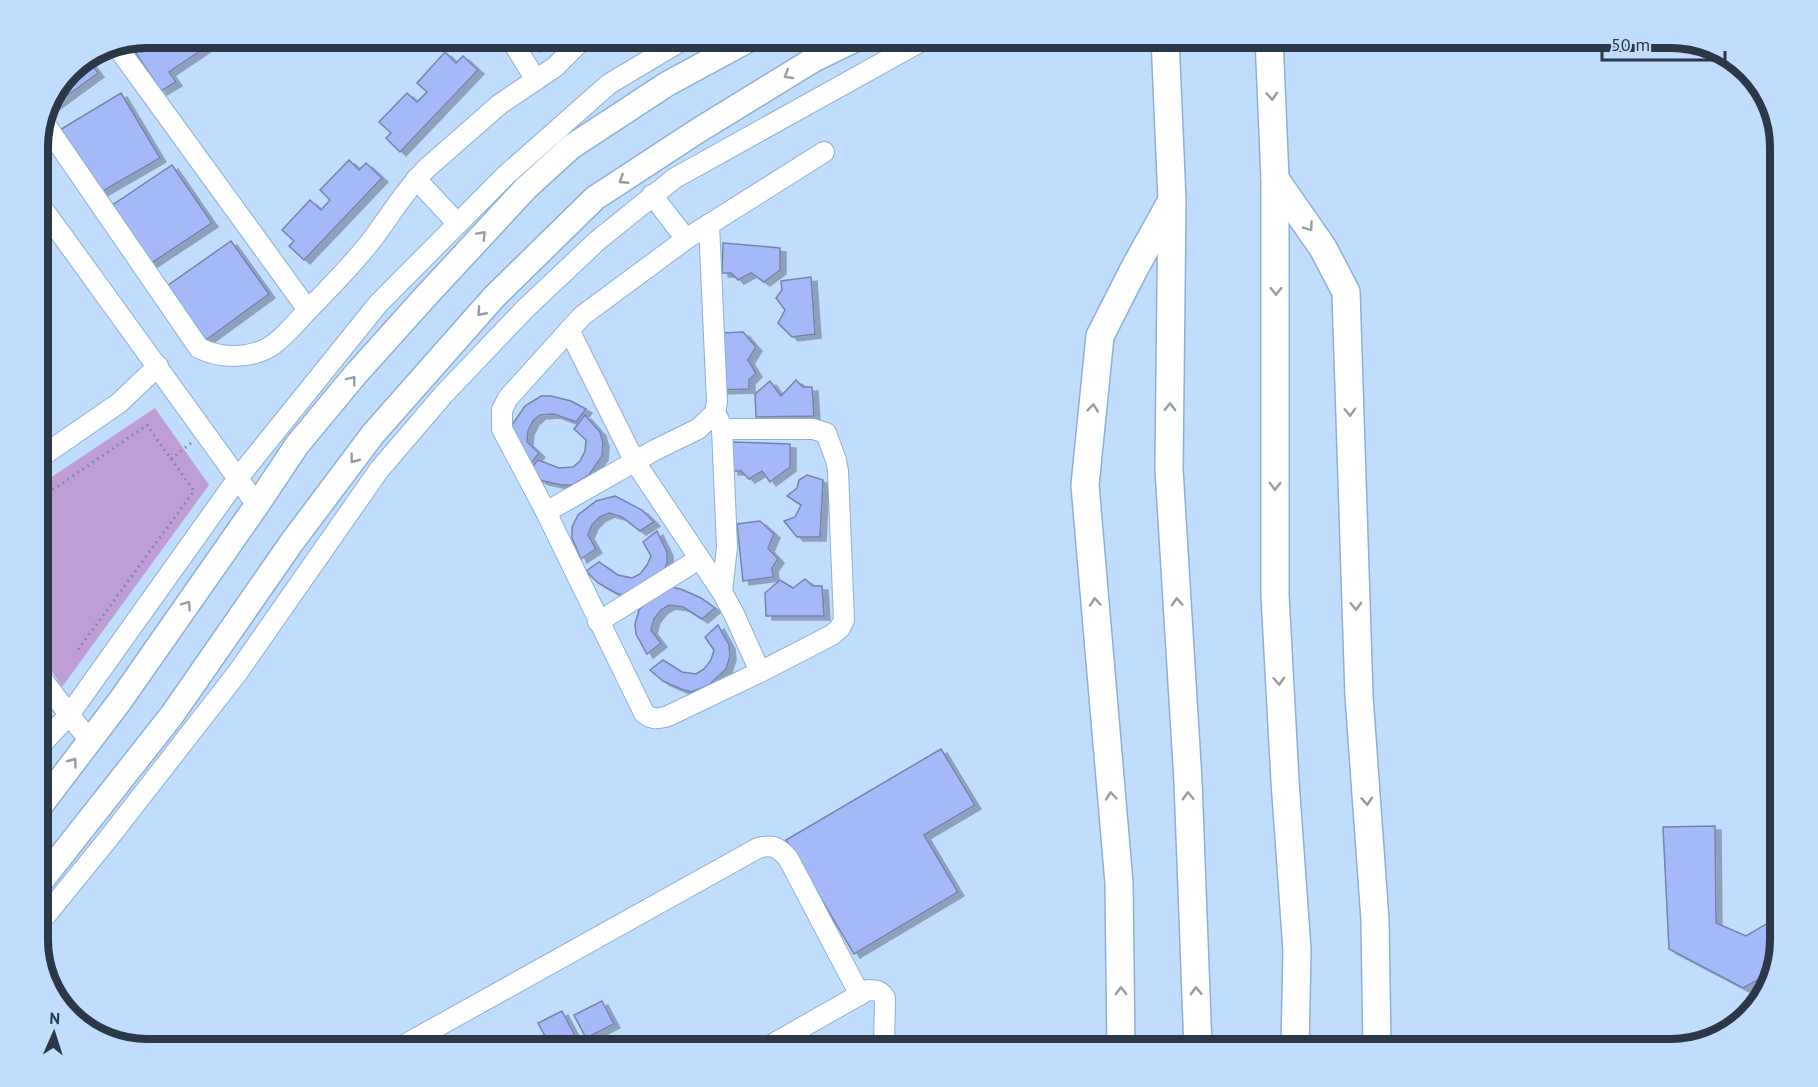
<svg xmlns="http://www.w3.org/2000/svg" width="1818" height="1087" font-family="'PT Sans',sans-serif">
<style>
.green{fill:#bf9ed5}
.building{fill:#a5b8f8;stroke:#7683ae;stroke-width:1.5;filter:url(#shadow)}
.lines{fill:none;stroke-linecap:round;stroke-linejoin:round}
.minor-casing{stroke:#8eb0d7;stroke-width:22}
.tertiary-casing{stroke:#8eb0d7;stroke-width:27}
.secondary-casing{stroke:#8eb0d7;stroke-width:30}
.path{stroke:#7489a1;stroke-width:3;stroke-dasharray:1.5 4.5;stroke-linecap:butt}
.minor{stroke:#fff;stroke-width:20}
.tertiary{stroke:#fff;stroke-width:24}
.secondary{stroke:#fff;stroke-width:27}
.oneway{stroke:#949ca4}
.rim{fill:none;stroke:#2a3848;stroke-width:8}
</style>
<defs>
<filter id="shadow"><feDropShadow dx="6" dy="4" stdDeviation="0" flood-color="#0004"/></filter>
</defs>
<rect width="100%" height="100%" fill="#c0ddfd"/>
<path class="green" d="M155 408 209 485 62 687 38 650V486Z"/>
<g class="building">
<path d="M143 38 145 41 150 38H204L209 45 169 72 176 82 161 91 128 41Z"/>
<path d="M527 38H548L533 48Z"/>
<path d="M445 52 456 63 463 56 478 70 400 152 386 138 391 133 379 122 407 93 417 102 427 92 417 83Z"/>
<path d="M87 58 98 73 53 106 70 69Z"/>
<path d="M121 93 160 158 96 195 58 131Z"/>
<path d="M349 160 359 170 366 163 382 178 304 260 289 246 294 241 282 230 310 200 321 210 330 200 320 190Z"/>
<path d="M172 165 212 223 147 266 108 208Z"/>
<path d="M231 241 269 294 206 340 167 286Z"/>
<path d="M723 243 780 248V270L764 282 751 273 738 280 731 273H722Z"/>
<path d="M811 277 815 334 792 337 778 323 785 310 776 298 782 290 781 281Z"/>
<path d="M743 332 756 347 748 360 756 373 749 380V389L719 390 720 333Z"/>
<path d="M796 380 803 387H812L814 416 756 417 755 394 770 381 781 396Z"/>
<path d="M541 396H551L571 401 586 409 576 422 554 414 540 415 533 421 528 431 527 442 539 453 529 466 510 439 512 425 525 406Z"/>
<path d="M585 415 600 432 603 443 602 456 589 475 573 485H562L543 481 527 473 538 460 559 468 573 467 580 461 585 451 586 440 574 429Z"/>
<path d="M732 442 790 444V467L770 482 762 471 749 479 741 471H732Z"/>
<path d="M807 475 823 480 820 537H797L784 521 795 517 801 505 787 496 797 488 799 480Z"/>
<path d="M615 496 642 510 654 522 640 531 622 517 609 513 600 517 592 525 588 535 596 549 581 559 572 538V527L578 515 596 501Z"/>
<path d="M760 521 774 534 768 548 778 559 772 568 773 577 743 581 737 524Z"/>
<path d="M657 531 667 552V563L662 575 626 596 616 593 598 583 586 571 599 562 618 575 632 578 640 574 647 565 651 556 643 542Z"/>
<path d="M805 579 813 586H822L824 616H766L765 593 780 580 793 588Z"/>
<path d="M673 587 683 590 701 598 715 608 702 619 683 607 669 605 661 610 654 619 651 630 661 643 647 654 636 634 635 624 639 610 655 594Z"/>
<path d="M718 625 729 645 730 656 726 669 709 685 691 692 681 689 663 681 650 670 663 660 682 672 696 674 704 669 711 660 714 650 705 637Z"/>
<path d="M941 749 975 805 924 835 958 892 854 954 786 840Z"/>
<path d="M1715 826 1716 923 1746 936 1780 916V940L1771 973 1743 988 1669 949 1663 827Z"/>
<path d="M602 1001 614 1024 586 1038 574 1015Z"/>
<path d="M562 1011 576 1038 552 1049 538 1023Z"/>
</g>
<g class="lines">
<g class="minor-casing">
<g id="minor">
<path d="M510 38 536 80"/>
<path d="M115 44 308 310"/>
<path d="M45 124 199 348C219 358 245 359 266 349 281 341 294 325 306 312 329 288 354 264 374 237 391 214 406 189 427 168L500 104 555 67 584 38"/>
<path d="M416 179 458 224"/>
<path d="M652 195 686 239"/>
<path d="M38 202 257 505"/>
<path d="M569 330 635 462 722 592 734 614 760 672"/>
<path d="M718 418 722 429 727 547 722 592"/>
<path d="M722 429H813L826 433 836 460 838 471 844 620 840 628 832 635 760 672 668 716C658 719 652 720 644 713L546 512 502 429V410L508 398 582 316 686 239 824 152"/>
<path d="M38 459 119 403 158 366"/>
<path d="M546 512 655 450 698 429 715 413 717 402 709 224"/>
<path d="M598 622 699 559"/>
<path d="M38 674 89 740"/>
<path d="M38 748 69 715 238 478 378 304 506 175 609 84 686 38"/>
<path d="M38 925 108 839 238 672 379 470 444 394 526 308 597 241 675 178 927 38"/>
<path d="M397 1049 758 848C773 844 778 847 788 858L860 995"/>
<path d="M764 1049 868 990C877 990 881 991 885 998L884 1049"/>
</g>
</g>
<g class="tertiary-casing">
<g id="tertiary">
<path d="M38 809 120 701 257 505 297 445 355 375 425 297 526 188 571 147 667 84 752 38"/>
<path d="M38 885 172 715 292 542 373 434 494 297 595 198 699 130 813 60 858 38"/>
</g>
</g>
<g class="secondary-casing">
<g id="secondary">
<path d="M1165 38 1172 200 1169 469 1188 781 1198 1049"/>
<path d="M1269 38 1275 179V595L1285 781 1297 950 1295 1049"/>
<path d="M1275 179 1323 248 1346 292 1359 696 1375 920 1377 1049"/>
<path d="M1121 1049 1119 883 1085 485 1100 336 1134 269 1170 204"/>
</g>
</g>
<g class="path">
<path d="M171 459 191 443"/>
<path d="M38 500 147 425 194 491 77 651"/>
<path d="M38 636 48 652"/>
</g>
<use href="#minor" class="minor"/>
<use href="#tertiary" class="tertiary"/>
<use href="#secondary" class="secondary"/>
</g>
<defs><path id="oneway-chevron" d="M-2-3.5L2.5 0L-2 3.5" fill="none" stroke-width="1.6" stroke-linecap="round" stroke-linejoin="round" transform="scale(1.5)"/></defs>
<g class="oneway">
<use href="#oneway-chevron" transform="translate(788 75) rotate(149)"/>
<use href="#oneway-chevron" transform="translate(1272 96) rotate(87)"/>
<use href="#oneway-chevron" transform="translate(623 180) rotate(147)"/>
<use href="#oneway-chevron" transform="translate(1309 227) rotate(55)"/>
<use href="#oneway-chevron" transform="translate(482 235) rotate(-47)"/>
<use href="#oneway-chevron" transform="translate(1276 291) rotate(90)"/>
<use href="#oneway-chevron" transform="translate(481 312) rotate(132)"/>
<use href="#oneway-chevron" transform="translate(352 380) rotate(-52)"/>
<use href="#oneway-chevron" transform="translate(1170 407) rotate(-89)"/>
<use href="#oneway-chevron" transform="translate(1093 408) rotate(-84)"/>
<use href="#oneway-chevron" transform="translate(1350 412) rotate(88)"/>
<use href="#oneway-chevron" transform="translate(354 459) rotate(127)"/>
<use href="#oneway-chevron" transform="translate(1275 486) rotate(90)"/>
<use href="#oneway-chevron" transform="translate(1095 602) rotate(-95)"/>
<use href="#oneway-chevron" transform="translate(1177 602) rotate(-93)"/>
<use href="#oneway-chevron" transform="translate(187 605) rotate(-55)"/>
<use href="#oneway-chevron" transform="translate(1356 606) rotate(88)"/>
<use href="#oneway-chevron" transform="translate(1279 681) rotate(87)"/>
<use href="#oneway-chevron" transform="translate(73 762) rotate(-53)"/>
<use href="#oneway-chevron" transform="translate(1111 796) rotate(-95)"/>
<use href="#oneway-chevron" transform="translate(1188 796) rotate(-92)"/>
<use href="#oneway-chevron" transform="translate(1367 801) rotate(86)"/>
<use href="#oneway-chevron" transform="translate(1121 991) rotate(-90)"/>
<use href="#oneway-chevron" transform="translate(1196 991) rotate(-92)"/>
</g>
<path d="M0 0H1818V1087H0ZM147 48H1671A99 99 0 0 1 1770 147V940A99 99 0 0 1 1671 1039H147A99 99 0 0 1 48 940V147A99 99 0 0 1 147 48Z" fill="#c0ddfd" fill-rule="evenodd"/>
<path class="rim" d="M147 48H1671A99 99 0 0 1 1770 147V940A99 99 0 0 1 1671 1039H147A99 99 0 0 1 48 940V147A99 99 0 0 1 147 48Z"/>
<g transform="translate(54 1033) rotate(3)" stroke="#c0ddfd" stroke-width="4.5" paint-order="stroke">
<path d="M0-4.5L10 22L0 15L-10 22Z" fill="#2a3848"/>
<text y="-9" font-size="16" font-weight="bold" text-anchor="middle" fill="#2a3848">N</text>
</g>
<path d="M1602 51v9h123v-9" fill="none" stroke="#2a3848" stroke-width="3"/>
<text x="1611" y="51" font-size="18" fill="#2a3848" stroke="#c0ddfd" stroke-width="4.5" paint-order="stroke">50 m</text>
</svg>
